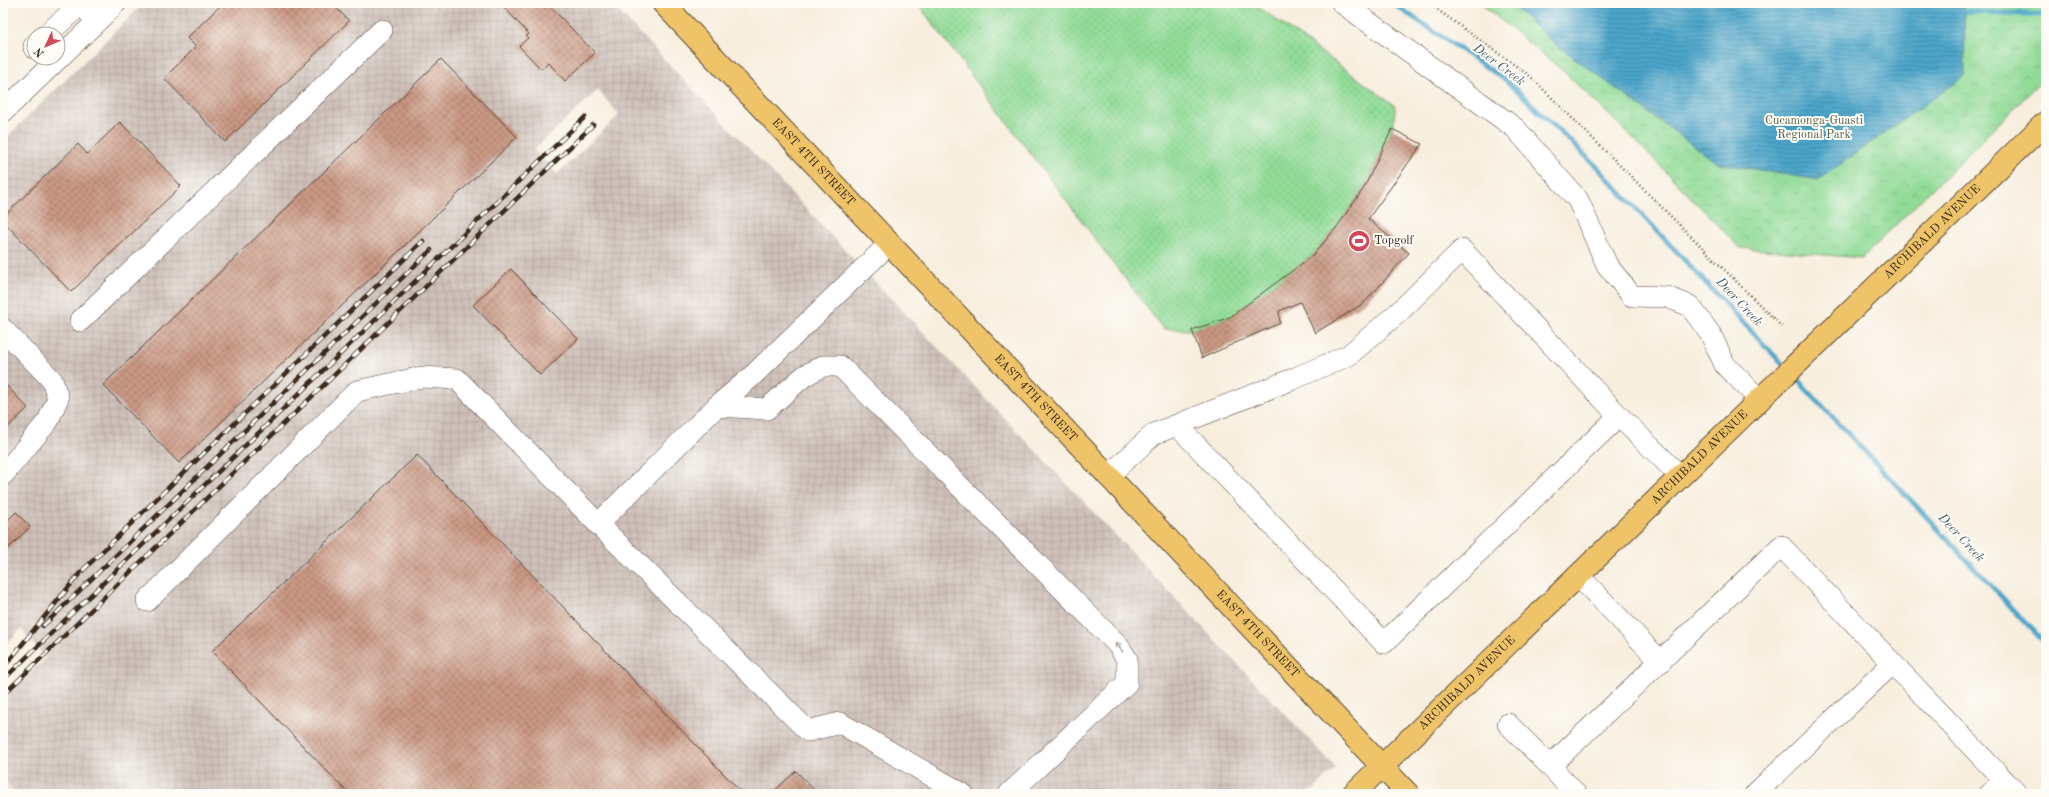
<svg xmlns="http://www.w3.org/2000/svg" width="2049" height="797" font-family="'Old Standard TT',serif">
<style>
.built{fill:#f2d5bd}
.industrial{fill:url(#industrial-grid);fill-rule:evenodd}
.grass{fill:url(#grass-dots);stroke:#66825a}
.park{fill:url(#park-crowns);stroke:#66825a}
.water{fill:url(#water-rules);stroke:#446874}
.lines{fill:none;stroke-linecap:round;stroke-linejoin:round}
.stream{stroke:#4ca6ca;stroke-width:5}
.building{fill:url(#building-cross-hatch)}
.minor-casing{stroke:#57473b;stroke-width:22}
.major-casing{stroke:#57473b;stroke-width:24}
.path{stroke:#57473b;stroke-width:2.5;stroke-dasharray:1 3;stroke-linecap:butt}
.minor{stroke:#fff;stroke-width:21}
.major{stroke:#efc469;stroke-width:22}
.rail-casing{stroke:#3b2a1e;stroke-width:4.5}
.rail{stroke:#fdfcf7;stroke-width:3;stroke-dasharray:9;stroke-linecap:butt}
.oneway{stroke:#a79f9a}
.labels{text-anchor:middle;dominant-baseline:central;stroke-width:4;stroke-linejoin:round;paint-order:stroke}
.park-label{font-size:12px;fill:#555f42;stroke:#fdfcf7}
.street-label{font-size:12px;fill:#3b2a1e;stroke:#fdfcf7}
.poi-label{font-size:12px;fill:#3b2a1e;stroke:#fdfcf7;text-anchor:start}
.water-label{font-size:13px;font-style:italic;fill:#425c63;stroke:#fdfcf7}
</style>
<defs>
<pattern id="industrial-grid" width="8" height="8" patternUnits="userSpaceOnUse"><rect width="8" height="8" fill="#cfc1ba"/><path d="M0 4h8M4 0v8" fill="none" stroke="#b3a69f"/></pattern>
<pattern id="grass-dots" width="8" height="8" patternUnits="userSpaceOnUse"><rect width="8" height="8" fill="#91db97"/><path d="M2 2h.1M6 6h.1" fill="none" stroke="#7ebc82" stroke-width="1.8" stroke-linecap="round"/></pattern>
<pattern id="park-crowns" width="20" height="18" patternUnits="userSpaceOnUse"><rect width="20" height="18" fill="#91db97"/><path d="M2 6a3 3 0 1 1 6 0M12 15a3 3 0 1 1 6 0" fill="none" stroke="#7ebc82"/></pattern>
<pattern id="water-rules" width="6" height="5" patternUnits="userSpaceOnUse"><rect width="6" height="5" fill="#4ca6ca"/><path d="M0 2.5h6" fill="none" stroke="#4087a3"/></pattern>
<pattern id="building-cross-hatch" width="8" height="8" patternUnits="userSpaceOnUse"><rect width="8" height="8" fill="#ca9984"/><path d="M0 0l8 8M0 8l8-8" fill="none" stroke="#a57d6b"/></pattern>
</defs>
<rect width="100%" height="100%" fill="#fdfcf7"/>
<filter id="ink" filterUnits="userSpaceOnUse"><feTurbulence type="fractalNoise" baseFrequency=".025" numOctaves="2"/><feDisplacementMap in="SourceGraphic" scale="8" xChannelSelector="R" yChannelSelector="G"/><feConvolveMatrix kernelMatrix="1 2 1 2 8 2 1 2 1" color-interpolation-filters="sRGB"/></filter>
<filter id="wash" filterUnits="userSpaceOnUse"><feTurbulence type="fractalNoise" baseFrequency=".012" numOctaves="4" result="noise"/><feDisplacementMap in="SourceGraphic" scale="16" xChannelSelector="R" yChannelSelector="G"/><feGaussianBlur stdDeviation="0.9" result="paint"/><feColorMatrix in="noise" values="0 0 0 0 0 0 0 0 0 0 0 0 0 0 0 0 0 1.4 0 .05"/><feComposite in="paint" operator="in"/></filter>
<g filter="url(#wash)">
<rect width="100%" height="100%" fill="#f8eede"/>
<path class="built" d="M3 778 18 794H3Z"/>
<path class="industrial" d="M144 3H611L1336 768 1309 794H17L3 779V699L46 658 21 629 3 647V141ZM598 90 619 115 557 174 534 150Z"/>
<path class="grass" d="M917 3H1253L1396 106 1392 129 1364 188 1336 228 1312 256 1230 317 1192 330 1163 329Z"/>
<path class="park" d="M1480 3H2046V77L1862 258 1740 248 1627 132 1563 71Z"/>
<path class="water" d="M1509 3H1964L1965 76 1818 180 1717 163 1554 43Z"/>
<g class="lines">
<g class="stream">
<path d="M1392 3 1507 81 1595 165 1786 368"/>
<path d="M1964 11 2046 15"/>
<path d="M1793 375 2046 644"/>
</g>
</g>
<g id="blocks">
<g class="building">
<path d="M223 3H332L349 21 225 142 164 78 196 47 187 38Z"/>
<path d="M500 3H547L595 53 565 81 548 62 541 69 519 46 528 38 526 36 529 34Z"/>
<path d="M441 59 517 137 179 463 103 385Z"/>
<path d="M120 122 181 186 71 292 3 221V217L78 144 87 154Z"/>
<path d="M1392 129 1422 144 1368 219 1409 253 1364 303 1315 333 1300 302 1279 311 1280 323 1202 358 1192 330 1230 317 1312 256 1336 228 1364 188Z"/>
<path d="M511 269 578 339 540 375 473 305Z"/>
<path d="M3 382 28 408 3 432Z"/>
<path d="M417 455 743 794H349L212 651Z"/>
<path d="M16 512 30 527 3 554V525Z"/>
<path d="M796 771 818 794H771Z"/>
</g>
</g>
</g>
<g filter="url(#ink)">
<use href="#blocks" fill-opacity="0" stroke="#57473b" stroke-width="1"/>
<g class="lines">
<g class="minor-casing">
<g id="minor">
<path d="M1342 3 1515 128 1578 200 1607 265 1632 296 1667 297 1690 306 1711 335 1725 365 1759 399"/>
<path d="M47 34 80 5 98 20"/>
<path d="M34 46V48"/>
<path d="M3 112 116 3"/>
<path d="M80 321 382 30"/>
<path d="M3 329 52 380 58 398 48 421 3 475"/>
<path d="M717 406 749 379 889 244"/>
<path d="M1177 425 1384 643 1619 416"/>
<path d="M1108 476 1154 434 1293 379 1349 355 1400 311 1462 250 1619 416 1680 476"/>
<path d="M1578 575 1661 662"/>
<path d="M147 601 357 391 422 377 457 379 598 524"/>
<path d="M1508 724 1550 766"/>
<path d="M963 794 840 723 808 731 598 524 717 406 767 409 804 376 823 366H840L1117 644 1127 659V683L1009 794"/>
<path d="M1576 794 1550 766 1781 546 2017 794"/>
<path d="M1755 794 1892 664"/>
<path d="M1990 794 2004 780"/>
</g>
</g>
<g class="major-casing">
<g id="major">
<path id="s1" d="M663 3 1408 794"/>
<path id="s2" d="M1353 794 2046 122"/>
</g>
</g>
<path class="path" d="M1428 3 1530 76 1783 328"/>
<use href="#minor" class="minor"/>
<use href="#major" class="major"/>
<g class="rail-casing">
<g id="rail">
<path d="M43 626 431 250"/>
<path d="M3 668 80 573 423 241"/>
<path d="M3 680 585 117"/>
<path d="M3 695 593 125"/>
</g>
</g>
<use href="#rail" class="rail"/>
</g>
<defs><path id="oneway-shaft" d="M-6 0H5M1.5-3L5.5 0L1.5 3" fill="none" stroke-width="1.6" stroke-linecap="round" stroke-linejoin="round"/></defs>
<use class="oneway" href="#oneway-shaft" transform="translate(1119 647) rotate(-128)"/>
</g>
<defs>
<g id="stadium-disc" transform="scale(1.15)"><circle r="9.5" fill="#d1495b" stroke="#fdfcf7"/><path d="M0-5a6.5 5 0 1 0 0 10a6.5 5 0 1 0 0-10ZM-3.5-1.8h7v3.6h-7Z" fill="#fff"/></g>
</defs>
<g fill-rule="evenodd">
<use href="#stadium-disc" x="1359" y="241"/>
</g>
<g class="labels">
<g class="park-label">
<text x="1814" y="121">Cucamonga-Guasti<tspan x="1814" dy="14">Regional Park</tspan></text>
</g>
<g class="street-label">
<text stroke="none"><textPath href="#s1" startOffset="219">EAST 4TH STREET</textPath></text>
<text stroke="none"><textPath href="#s2" startOffset="807">ARCHIBALD AVENUE</textPath></text>
<text stroke="none"><textPath href="#s1" startOffset="543">EAST 4TH STREET</textPath></text>
<text stroke="none"><textPath href="#s2" startOffset="483">ARCHIBALD AVENUE</textPath></text>
<text stroke="none"><textPath href="#s1" startOffset="867">EAST 4TH STREET</textPath></text>
<text stroke="none"><textPath href="#s2" startOffset="159">ARCHIBALD AVENUE</textPath></text>
</g>
<g class="poi-label">
<text x="1374" y="241">Topgolf</text>
</g>
<g class="water-label">
<text transform="translate(1499 65) rotate(37)">Deer Creek</text>
<text transform="translate(1739 302) rotate(47)">Deer Creek</text>
<text transform="translate(1961 538) rotate(47)">Deer Creek</text>
</g>
</g>
<rect width="2049" height="797" fill="none" stroke="#fdfcf7" stroke-width="16"/>
<g transform="translate(46 46) rotate(226)"><circle r="19" fill="#fdfcf7" stroke="#afa8a0"/>
<path d="M0-3L7 15L0 10L-7 15Z" fill="#d1495b"/>
<text y="-6" font-size="11" font-weight="bold" text-anchor="middle" fill="#3b2a1e">N</text>
</g>
</svg>
